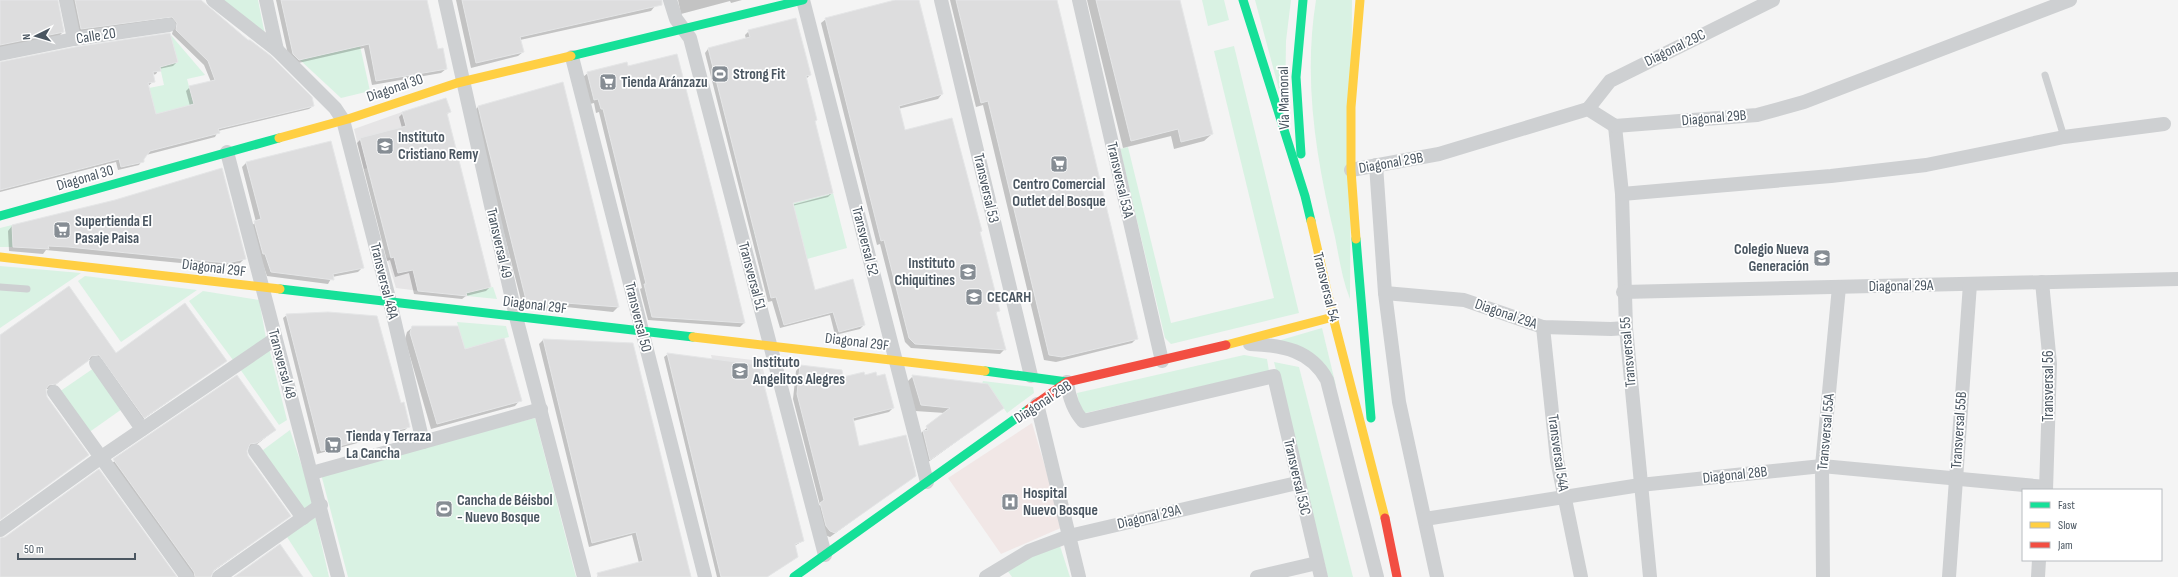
<svg xmlns="http://www.w3.org/2000/svg" width="2178" height="577" font-family="'Sofia Sans Condensed',sans-serif">
<style>
.education{fill:#e6e5e6}
.medical{fill:#f1e7e6}
.green{fill:#d9f2e3}
.shadow{fill:#0003;fill-rule:evenodd}
.building{fill:#ddddde;stroke:#e5e6e7}
.lines{fill:none;stroke-linecap:round;stroke-linejoin:round}
.lane{stroke:#ced0d2;stroke-width:7}
.street{stroke:#ced0d2;stroke-width:14}
.fast{stroke:#16e098;stroke-width:9}
.slow{stroke:#ffcf43;stroke-width:9}
.jam{stroke:#f24e42;stroke-width:9}
.labels{text-anchor:middle;dominant-baseline:central;stroke-width:3.5;stroke-linejoin:round;paint-order:stroke}
.street-label{font-size:15px;fill:#4a5661;stroke:#fff}
.poi-label{font-size:15px;font-weight:bold;fill:#4a5661;stroke:#fff;text-anchor:start}
</style>
<rect width="100%" height="100%" fill="#f4f4f4"/>
<g class="education">
<path d="M402 112 413 156 364 169 354 129Z"/>
<path d="M424 249 435 293 396 288 387 258Z"/>
<path d="M711 355 761 361 767 385 722 397Z"/>
</g>
<path class="medical" d="M1032 423 1063 527 1001 554 948 478Z"/>
<g class="green">
<path d="M221 0H258L265 35Z"/>
<path d="M1202 0H1224L1229 20 1208 26Z"/>
<path d="M1255 0H1291L1286 41 1285 112Z"/>
<path d="M1316 0H1352L1350 299C1342 279 1339 257 1335 237 1316 159 1303 80 1316 0Z"/>
<path d="M170 34 205 75 187 79 196 114H156L149 88 164 85 160 67 178 62Z"/>
<path d="M360 46 370 91 341 98 300 60Z"/>
<path d="M1234 46 1299 313 1171 344 1165 338 1120 149 1128 147 1171 323 1274 298 1214 51Z"/>
<path d="M833 193 847 248 807 259 800 232 757 243 753 229 796 218 793 203Z"/>
<path d="M12 225 13 247H0V228Z"/>
<path d="M0 266 81 273 0 328Z"/>
<path d="M85 276 197 290 121 342 78 281Z"/>
<path d="M493 287 497 299 467 296 466 293Z"/>
<path d="M203 291 259 300 266 338 233 360 189 301Z"/>
<path d="M457 322 506 326 509 337 465 349Z"/>
<path d="M1322 328 1336 386 1274 342Z"/>
<path d="M269 348 287 420 279 425 240 369Z"/>
<path d="M1244 355 1267 359 1269 371 1081 414 1077 393Z"/>
<path d="M1274 362 1299 367 1353 577H1328Z"/>
<path d="M94 368 122 409 88 433 59 392Z"/>
<path d="M983 381 1033 387 1034 393 1007 413 988 385 982 384Z"/>
<path d="M535 418 576 577H348L321 474Z"/>
<path d="M290 430 314 503 302 512 259 453Z"/>
<path d="M315 516 329 577H313L287 537Z"/>
<path d="M1060 546 1070 577H1012L1007 570 1038 550Z"/>
</g>
<g class="shadow">
<path d="M0 0H57L63 32 59 36 0 48Z"/>
<path d="M69 0H190L313 106 309 109 218 131 215 137 146 155 139 165 118 170 116 162 0 192V63L177 62 173 66 159 69 156 74 153 75 154 81 148 86 155 115 190 106 186 91 190 87 211 82 204 65 172 34 174 27 77 33Z"/>
<path d="M276 0H426L437 51 446 69 441 73 372 85 364 48 294 64 289 59Z"/>
<path d="M456 0H654L655 6 651 11 520 40 523 52 518 56 471 68Z"/>
<path d="M678 0H742L731 3 730 1 681 14Z"/>
<path d="M899 0H918L942 94 938 99 898 109 904 132 981 231 979 233 998 311 995 314 1004 350 1000 354 911 348 905 342 880 244 877 245 821 23 826 19Z"/>
<path d="M950 0H1056L1137 338 1132 343 1056 362 1044 360 983 105 976 107Z"/>
<path d="M1087 0H1179L1212 134 1204 141 1174 149 1171 136 1123 148Z"/>
<path d="M749 31 810 75 806 79 816 120 814 122 832 193 828 197 792 206 814 291 864 325 860 329 835 335 830 315 780 328 772 301 768 302 705 53 708 49 746 39 745 35ZM829 193V195L788 206V204Z"/>
<path d="M677 55 744 323 740 327 648 320 640 289 642 288 599 112 596 113 594 103 590 104 583 77 588 73 627 68Z"/>
<path d="M562 83 618 307 613 312 566 307 561 313 523 308 473 112 478 107Z"/>
<path d="M450 112 446 115 490 287 486 291 466 296 462 299 414 294 409 273 395 277 390 260 387 261 357 143 361 139 402 128 399 117 403 113Z"/>
<path d="M246 163 362 268 358 272 332 277 328 284 267 276 250 227 256 222 242 167Z"/>
<path d="M12 226 245 258 240 263 222 267 46 250 43 254 9 251 8 231Z"/>
<path d="M287 315 400 404 409 426 405 430 317 454 283 318Z"/>
<path d="M413 327 464 350 520 400 515 406 431 429 405 339 407 332Z"/>
<path d="M0 335 116 354 226 361 139 422 94 360H87L50 389H45L46 397 88 455 0 520Z"/>
<path d="M543 340 632 344 691 577H597L601 573 639 563 632 535 589 547 539 344Z"/>
<path d="M668 354 803 541 794 546 793 560 767 577H717L664 357Z"/>
<path d="M800 366 843 379 893 408 889 412 853 421 859 448 914 476 830 537 825 535 816 508 820 505 793 399 796 371Z"/>
<path d="M913 376 1003 408 924 465 921 433 945 413 915 411 907 382Z"/>
<path d="M237 377 275 430 252 448H247V456L290 516 212 572 210 577H189L109 465Z"/>
</g>
<g class="building">
<path d="M0 0H58L64 32 0 45Z"/>
<path d="M75 0H201L248 40H250L271 56 312 97 314 106 218 129 220 133 150 151 144 159V162L121 167 119 159 0 190V62L75 47 170 33 178 62 160 67 161 71 153 72 155 82 148 83 156 114 194 104 189 86 215 80 208 61 176 30 177 23 172 17 81 29Z"/>
<path d="M281 0H427L438 49 443 48 447 69 376 81 369 44 299 60 293 54Z"/>
<path d="M462 0H662V5L520 37 524 52 476 63Z"/>
<path d="M895 0H919L943 94 899 106 905 130 952 118 982 231 980 232 1000 311 996 312 1006 350 915 344 909 338 884 240 881 241 825 18Z"/>
<path d="M956 0H1057L1138 339 1062 357 1049 355 988 101 981 103Z"/>
<path d="M1096 0H1180L1213 134 1181 142 1178 129 1131 141Z"/>
<path d="M796 18 811 75 806 76 817 120 815 121 833 193 793 203 815 290 853 279 865 325 839 332 833 312 784 325 776 297 771 298 708 48 750 37 748 30Z"/>
<path d="M677 54 722 229 745 323 652 317 644 284H646L603 109H601L598 99 594 100 587 72 627 62 628 66Z"/>
<path d="M563 82 599 227 619 307 565 303 566 308 527 304 481 119 478 106Z"/>
<path d="M446 98 451 112 447 113 491 287 466 293 467 296 418 291 413 270 398 273 394 257 391 258 360 138 406 126 402 112Z"/>
<path d="M331 141 364 268 333 274 334 280 271 272 265 254H263L254 221 261 219 246 162Z"/>
<path d="M222 168 246 259 227 263 68 247 48 246 49 249 13 247 12 225 115 200Z"/>
<path d="M69 286 116 353 185 303 227 361 144 418 99 355 91 356 88 361 56 384 49 385 46 389 47 397 89 455 0 520V335Z"/>
<path d="M328 312 377 316 401 403 404 402 410 427 321 451 286 314Z"/>
<path d="M412 326H458L465 349 504 338 522 401 437 424 410 333Z"/>
<path d="M543 339 633 343 691 577H598L597 573 643 561 636 532 592 543Z"/>
<path d="M667 353 759 365 804 541 795 544 798 557 767 577H721Z"/>
<path d="M800 365 842 370 843 377 864 372 865 375 876 372 877 376 885 374 894 408 853 418 859 446 906 435 915 470 916 476 835 533 830 531 826 526 820 503 824 500 797 394Z"/>
<path d="M237 375 276 430 257 443 250 444 247 451 248 456 291 516 214 570 211 577H195L194 572 113 459Z"/>
<path d="M912 375 988 384 1004 408 930 460 923 431 928 430 926 426 950 408 921 405Z"/>
<path d="M99 469 177 577H0V538L5 537Z"/>
<path d="M280 544 303 577H234Z"/>
</g>
<g class="lines">
<g class="lane">
<path d="M2045 75 2064 137"/>
<path d="M0 287 27 289"/>
</g>
<g class="street">
<path d="M66 0 74 39"/>
<path d="M213 0 277 50 335 108 343 120 390 302 423 442"/>
<path d="M266 0 277 50"/>
<path d="M445 0 516 317 584 577"/>
<path d="M670 0 676 19 690 38 825 555"/>
<path d="M803 0 927 482"/>
<path d="M941 0 1031 376"/>
<path d="M1079 0 1162 361"/>
<path d="M0 54 74 39 169 25"/>
<path d="M572 57 705 577"/>
<path d="M1588 109 1610 81 1773 0"/>
<path d="M1615 126 1622 194 1626 328 1650 577"/>
<path d="M227 152 338 577"/>
<path d="M1376 165 1385 293 1399 402 1437 577"/>
<path d="M1351 170 1439 154 1588 109 1615 126 1757 115 1804 102 2070 0"/>
<path d="M1622 194 1831 176 1926 165 2064 137 2164 124"/>
<path d="M2042 282 2050 364 2046 490"/>
<path d="M1623 292 2178 279"/>
<path d="M1385 293 1464 300 1543 327 1611 329 1626 328"/>
<path d="M1543 327 1557 460 1581 577"/>
<path d="M1250 344C1282 345 1311 350 1327 380L1377 577"/>
<path d="M96 363 142 429"/>
<path d="M1067 382C1069 398 1073 410 1083 421L1274 376 1321 577"/>
<path d="M54 392 187 577"/>
<path d="M1037 404 1079 577"/>
<path d="M255 451 303 518"/>
<path d="M312 473 541 409"/>
<path d="M1425 519 1640 485 1822 466 2046 487"/>
<path d="M0 530 100 458 275 339"/>
<path d="M219 577 321 505"/>
<path d="M986 577 1029 551 1069 536 1297 483"/>
<path d="M1257 577 1317 563"/>
<path d="M1823 577 1822 466 1839 287"/>
<path d="M1949 577 1970 284"/>
<path d="M2038 577 2039 560"/>
</g>
<g class="fast">
<path d="M1243 0 1305 196 1311 221"/>
<path d="M571 56 803 0"/>
<path d="M1301 154 1296 77 1303 0"/>
<path d="M0 216 279 138"/>
<path d="M1356 239 1371 418"/>
<path d="M280 289 693 337"/>
<path d="M985 371 1067 382"/>
<path d="M794 577 1029 409"/>
</g>
<g class="slow">
<path d="M279 138 348 119 457 83 571 56"/>
<path d="M1311 221 1333 317 1385 518"/>
<path d="M1356 239 1351 170V107L1360 0"/>
<path d="M0 257 280 289"/>
<path d="M693 337 985 371"/>
<path d="M1226 345 1333 317"/>
</g>
<g class="jam">
<path d="M1029 409 1067 382 1226 345"/>
<path d="M1385 518 1397 577"/>
</g>
</g>
<defs>
<g id="stadium-square" transform="scale(0.9)"><rect x="-9" y="-9" width="18" height="18" rx="4" fill="#868d94" stroke="#fff"/><path d="M0-5a6.5 5 0 1 0 0 10a6.5 5 0 1 0 0-10ZM-3.5-1.8h7v3.6h-7Z" fill="#fff"/></g>
<g id="supermarket-square" transform="scale(0.9)"><rect x="-9" y="-9" width="18" height="18" rx="4" fill="#868d94" stroke="#fff"/><path d="M-6-5.5h2.5l.6 2H6L4.5 2H-2.5L-4.4-4H-6ZM-1.5 3.2a1.3 1.3 0 1 0 .1 0ZM3 3.2a1.3 1.3 0 1 0 .1 0Z" fill="#fff"/></g>
<g id="school-square" transform="scale(0.9)"><rect x="-9" y="-9" width="18" height="18" rx="4" fill="#868d94" stroke="#fff"/><path d="M0-5L7-2L0 1L-7-2ZM-4 1L0 2.5L4 1V4Q0 6-4 4Z" fill="#fff"/></g>
<g id="university-square" transform="scale(0.9)"><rect x="-9" y="-9" width="18" height="18" rx="4" fill="#868d94" stroke="#fff"/><path d="M0-5L7-2L0 1L-7-2ZM-4 1L0 2.5L4 1V4Q0 6-4 4Z" fill="#fff"/></g>
<g id="hospital-square" transform="scale(0.9)"><rect x="-9" y="-9" width="18" height="18" rx="4" fill="#868d94" stroke="#fff"/><path d="M-5-5h3v3.5h4V-5h3V5h-3V1.5h-4V5h-3Z" fill="#fff"/></g>
</defs>
<g fill-rule="evenodd">
<use href="#stadium-square" x="720" y="74"/>
<use href="#supermarket-square" x="608" y="82"/>
<use href="#school-square" x="385" y="146"/>
<use href="#supermarket-square" x="1059" y="164"/>
<use href="#supermarket-square" x="62" y="230"/>
<use href="#school-square" x="1822" y="258"/>
<use href="#school-square" x="968" y="272"/>
<use href="#university-square" x="974" y="297"/>
<use href="#school-square" x="740" y="371"/>
<use href="#supermarket-square" x="333" y="445"/>
<use href="#hospital-square" x="1010" y="502"/>
<use href="#stadium-square" x="444" y="509"/>
</g>
<g class="labels">
<g class="street-label">
<text transform="translate(96 36) rotate(-9)">Calle 20</text>
<text transform="translate(1675 48) rotate(-26)">Diagonal 29C</text>
<text transform="translate(395 88) rotate(-19)">Diagonal 30</text>
<text transform="translate(1284 98) rotate(-91)">Vía Mamonal</text>
<text transform="translate(1714 118) rotate(-5)">Diagonal 29B</text>
<text transform="translate(1391 163) rotate(-10)">Diagonal 29B</text>
<text transform="translate(85 178) rotate(-16)">Diagonal 30</text>
<text transform="translate(1120 180) rotate(77)">Transversal 53A</text>
<text transform="translate(986 188) rotate(77)">Transversal 53</text>
<text transform="translate(865 241) rotate(76)">Transversal 52</text>
<text transform="translate(499 243) rotate(77)">Transversal 49</text>
<text transform="translate(214 268) rotate(7)">Diagonal 29F</text>
<text transform="translate(752 276) rotate(75)">Transversal 51</text>
<text transform="translate(384 281) rotate(76)">Transversal 48A</text>
<text transform="translate(1901 286) rotate(-1)">Diagonal 29A</text>
<text transform="translate(1326 287) rotate(76)">Transversal 54</text>
<text transform="translate(535 305) rotate(7)">Diagonal 29F</text>
<text transform="translate(1506 314) rotate(19)">Diagonal 29A</text>
<text transform="translate(638 317) rotate(76)">Transversal 50</text>
<text transform="translate(857 342) rotate(7)">Diagonal 29F</text>
<text transform="translate(1628 352) rotate(-95)">Transversal 55</text>
<text transform="translate(282 364) rotate(75)">Transversal 48</text>
<text transform="translate(2048 386) rotate(-90)">Transversal 56</text>
<text transform="translate(1043 402) rotate(-33)">Diagonal 29B</text>
<text transform="translate(1959 430) rotate(-86)">Transversal 55B</text>
<text transform="translate(1826 432) rotate(-85)">Transversal 55A</text>
<text transform="translate(1558 453) rotate(82)">Transversal 54A</text>
<text transform="translate(1735 475) rotate(-6)">Diagonal 28B</text>
<text transform="translate(1297 477) rotate(77)">Transversal 53C</text>
<text transform="translate(1149 517) rotate(-13)">Diagonal 29A</text>
</g>
<g class="poi-label">
<text x="733" y="74">Strong Fit</text>
<text x="621" y="82">Tienda Aránzazu</text>
<text x="398" y="137">Instituto<tspan x="398" dy="17">Cristiano Remy</tspan></text>
<text x="1059" y="184" text-anchor="middle">Centro Comercial<tspan x="1059" dy="17">Outlet del Bosque</tspan></text>
<text x="75" y="221">Supertienda El<tspan x="75" dy="17">Pasaje Paisa</tspan></text>
<text x="1809" y="249" text-anchor="end">Colegio Nueva<tspan x="1809" dy="17">Generación</tspan></text>
<text x="955" y="263" text-anchor="end">Instituto<tspan x="955" dy="17">Chiquitines</tspan></text>
<text x="987" y="297">CECARH</text>
<text x="753" y="362">Instituto<tspan x="753" dy="17">Angelitos Alegres</tspan></text>
<text x="346" y="436">Tienda y Terraza<tspan x="346" dy="17">La Cancha</tspan></text>
<text x="1023" y="493">Hospital<tspan x="1023" dy="17">Nuevo Bosque</tspan></text>
<text x="457" y="500">Cancha de Béisbol<tspan x="457" dy="17">- Nuevo Bosque</tspan></text>
</g>
</g>
<rect x="2022" y="489" width="140" height="72" fill="#ffffff" stroke="#b7bbc0"/>
<rect x="2030" y="502" width="20" height="6" fill="#16e098" stroke="#b7bbc0"/>
<text x="2058" y="509" font-size="12" fill="#4a5661">Fast</text>
<rect x="2030" y="522" width="20" height="6" fill="#ffcf43" stroke="#b7bbc0"/>
<text x="2058" y="529" font-size="12" fill="#4a5661">Slow</text>
<rect x="2030" y="542" width="20" height="6" fill="#f24e42" stroke="#b7bbc0"/>
<text x="2058" y="549" font-size="12" fill="#4a5661">Jam</text>
<g transform="translate(36 36) rotate(265)" stroke="#ffffff" stroke-width="3" paint-order="stroke">
<path d="M0-3L7 15L0 10L-7 15Z" fill="#4a5661"/>
<text y="-6" font-size="11" font-weight="bold" text-anchor="middle" fill="#4a5661">N</text>
</g>
<path d="M18 553v6h117v-6" fill="none" stroke="#4a5661" stroke-width="2"/>
<text x="24" y="553" font-size="12" fill="#4a5661" stroke="#ffffff" stroke-width="3" paint-order="stroke">50 m</text>
</svg>
